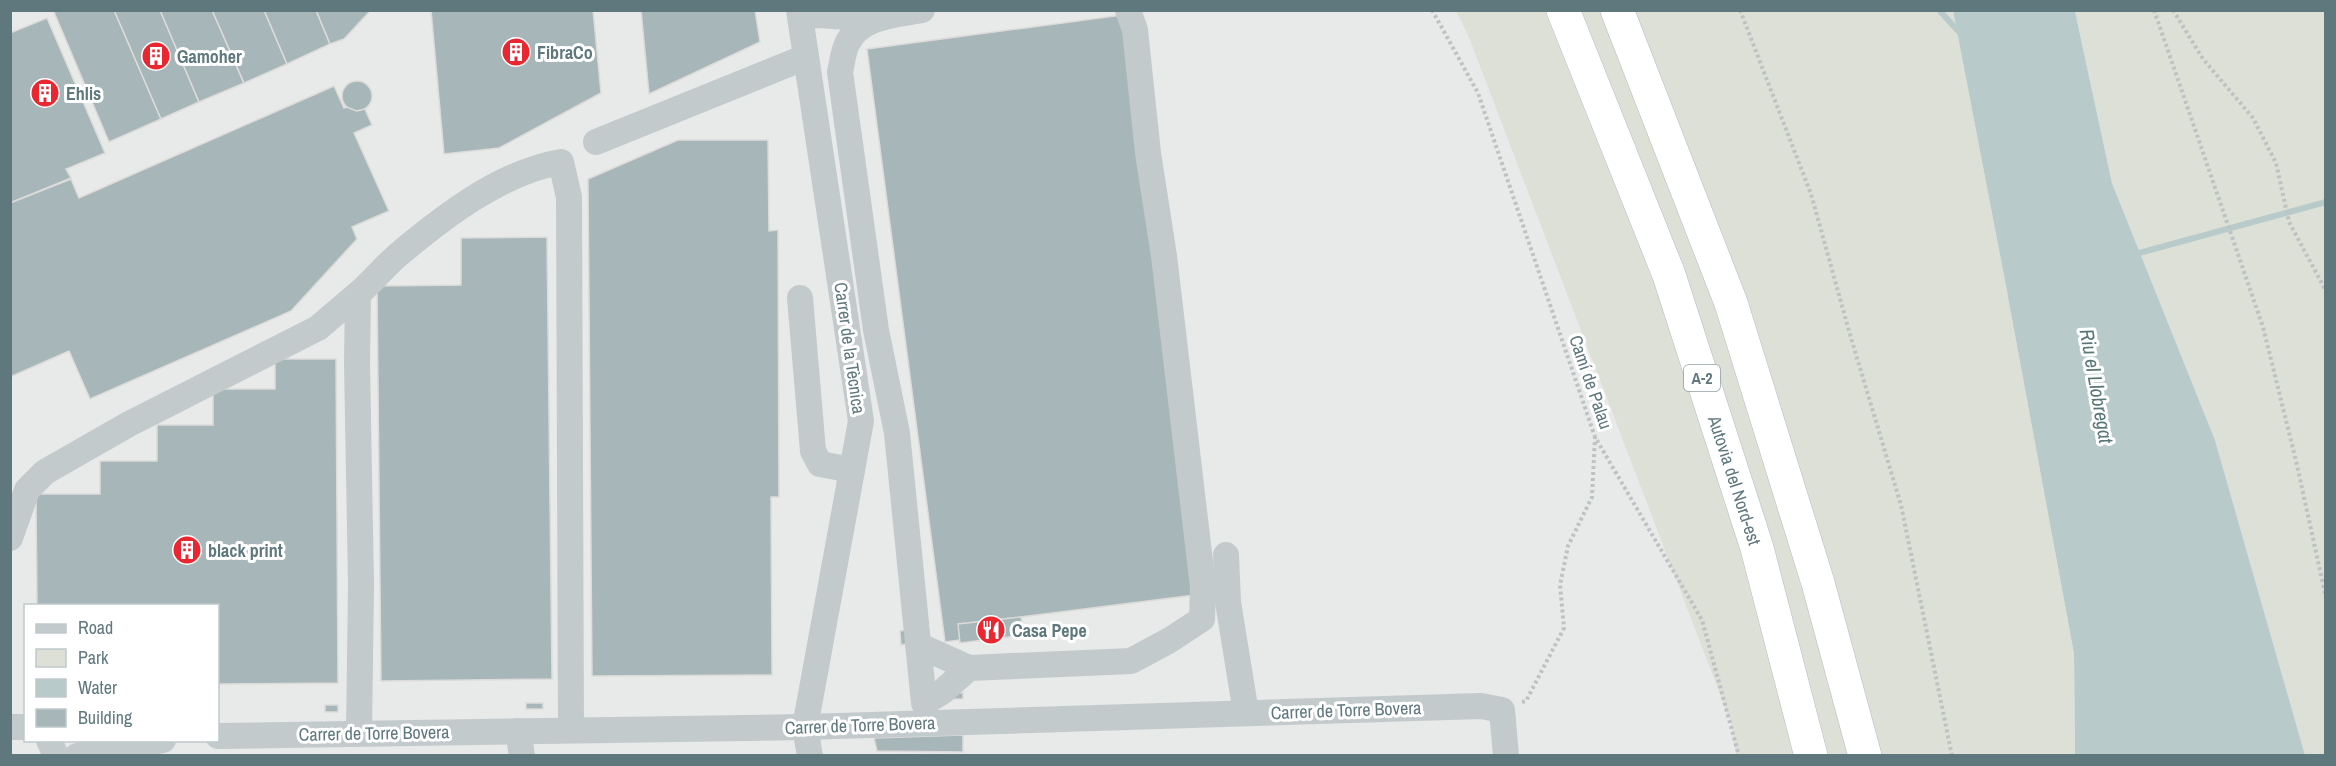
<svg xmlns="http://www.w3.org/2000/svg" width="2336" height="766" font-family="'Archivo Narrow',sans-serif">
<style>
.built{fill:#e8e9e9;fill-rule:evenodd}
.green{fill:#dce0d6}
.water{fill:#b8caca}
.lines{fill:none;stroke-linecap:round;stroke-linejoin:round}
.stream{stroke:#b8caca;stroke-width:6}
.building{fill:#a7b6b8;stroke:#dcdbda;stroke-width:1.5}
.highway-casing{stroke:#b4bcbd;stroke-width:34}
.path{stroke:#bdc2c3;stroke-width:4;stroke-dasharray:3 3;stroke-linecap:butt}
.minor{stroke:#c3cacc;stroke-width:26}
.highway{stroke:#fff;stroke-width:33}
.labels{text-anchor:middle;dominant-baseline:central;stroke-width:6;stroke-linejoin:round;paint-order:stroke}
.shield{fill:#fff;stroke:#8fa0a5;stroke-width:1.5}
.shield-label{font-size:16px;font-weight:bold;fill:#5f787e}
.poi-label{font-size:18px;font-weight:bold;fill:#5f787e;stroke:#fff;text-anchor:start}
.street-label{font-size:18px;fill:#5f787e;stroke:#fff}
.water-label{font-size:20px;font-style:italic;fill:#597676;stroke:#fff}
</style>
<rect width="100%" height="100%" fill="#faf9f8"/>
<path class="built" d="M10 11H1456L1469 38 1730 721 1736 755H11ZM26 606H218V740H26Z"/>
<g class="green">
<path d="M1456 11H1953L2005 281 2074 654 2075 755H1736L1730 721 1469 38Z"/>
<path d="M2075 11H2325V755H2305L2215 440 2112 183Z"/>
</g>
<path class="water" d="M1953 11H2075L2112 183 2215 440 2305 755H2075L2074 654 2005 281Z"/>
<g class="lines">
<g class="stream">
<path d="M1939 10 1961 34"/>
<path d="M2132 255 2326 202"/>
</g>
</g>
<g class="building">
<path d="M57 10H114L161 119 109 142 54 12Z"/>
<path d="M114 10H160L199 102 161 119Z"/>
<path d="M160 10H212L244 83 199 102Z"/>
<path d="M212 10H264L287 64 244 83Z"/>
<path d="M264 10H316L330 44 287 64Z"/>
<path d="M316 10H371L344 39 330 44Z"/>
<path d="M431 10H593L601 93 499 148 444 154Z"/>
<path d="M641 10H755L760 42 649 94Z"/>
<path d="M1122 15 1195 595 1021 617 1024 635 960 643 959 640 945 642 867 49Z"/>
<path d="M47 18 105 153 66 169 71 178 10 203V33Z"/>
<circle cx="357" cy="96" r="15"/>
<path d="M334 86 344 108 346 107 357 111 365 109 372 125 354 133 389 211 352 227 357 239 291 311 90 399 69 351 10 377V203L71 179 79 198Z"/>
<path d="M678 140H768L769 231 778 230 779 497H771L772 675 592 676 588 179Z"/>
<path d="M547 237 552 679 381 681 377 286 461 285V238Z"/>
<path d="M275 359H336L338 683 218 684V606H37L36 494H100V461H157V425H213V389H275Z"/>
<path d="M1021 617 1024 635 960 643 958 624Z"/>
<path d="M906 630V644L901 645 900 631Z"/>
<rect x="953" y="693" width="10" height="6"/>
<rect x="526" y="703" width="17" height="6"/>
<rect x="325" y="705" width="13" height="7"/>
<path d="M963 735V752L877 751 874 738Z"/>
</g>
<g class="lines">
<g class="highway-casing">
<g id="highway">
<path id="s1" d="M1563 10 1669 275 1757 548 1811 756"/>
<path d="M1617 10 1731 303 1818 583 1865 756"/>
</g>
</g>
<g class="path">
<path d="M1432 10 1478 93 1595 437 1702 620 1739 756"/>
<path d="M1740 10 1811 194 1849 331 1901 505 1952 756"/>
<path d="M2154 10 2263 327 2297 465 2326 598"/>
<path d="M2173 10 2203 59 2253 118 2276 163 2289 222 2326 291"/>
<path d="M1522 702 1526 701 1564 628 1560 585 1568 546 1592 497 1595 437"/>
</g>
<g class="minor">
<path d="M799 10 861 421 805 727 810 756"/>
<path d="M922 10C895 15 860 16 847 44 843 52 842 64 840 72L876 330 897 433 924 703 942 692 969 668"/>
<path d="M800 16 819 15 875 19"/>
<path d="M596 142 806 57"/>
<path d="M800 298 813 451 820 464 852 470"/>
<path d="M10 538 27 490 45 472 129 424 318 328 358 294"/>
<path d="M1226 555 1228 602 1246 713"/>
<path d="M918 645 969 668 1131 661 1170 640 1202 619 1203 587 1164 256 1148 153 1135 30 1128 10"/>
<path d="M10 727H26"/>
<path d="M518 731 522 756"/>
<path d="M359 733 361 585 357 363 358 294C372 282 384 267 398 255 443 217 501 172 561 162L569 197 571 730"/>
<path d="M218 736 805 727 1481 706 1502 710 1506 756"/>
<path d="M49 740 56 756"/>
<path d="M77 756 163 740"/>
</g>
<use href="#highway" class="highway"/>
</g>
<defs>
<g id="building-disc" transform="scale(1.5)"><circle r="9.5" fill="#ea2730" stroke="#fff"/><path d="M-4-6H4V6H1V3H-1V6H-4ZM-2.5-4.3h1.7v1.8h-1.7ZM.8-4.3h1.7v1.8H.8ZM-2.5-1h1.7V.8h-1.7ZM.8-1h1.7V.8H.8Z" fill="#fff"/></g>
<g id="restaurant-disc" transform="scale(1.5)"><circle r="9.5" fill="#ea2730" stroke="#fff"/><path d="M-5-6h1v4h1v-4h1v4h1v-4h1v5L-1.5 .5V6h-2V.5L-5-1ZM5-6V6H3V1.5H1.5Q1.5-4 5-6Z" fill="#fff"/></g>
</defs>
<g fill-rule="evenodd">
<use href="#building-disc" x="516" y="52"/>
<use href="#building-disc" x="156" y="56"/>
<use href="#building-disc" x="45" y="93"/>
<use href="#building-disc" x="187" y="550"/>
<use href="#restaurant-disc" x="991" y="630"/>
</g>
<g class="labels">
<rect class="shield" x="1684" y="365" width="36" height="26" rx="4.5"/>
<g class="shield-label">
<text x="1702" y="378">A-2</text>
</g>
<g class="poi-label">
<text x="537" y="52">FibraCo</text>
<text x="177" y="56">Gamoher</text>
<text x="66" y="93">Ehlis</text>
<text x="208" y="550">black print</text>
<text x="1012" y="630">Casa Pepe</text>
</g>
<g class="street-label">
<text transform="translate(850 348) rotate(82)">Carrer de la Tècnica</text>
<text transform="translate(1591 382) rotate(71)">Camí de Palau</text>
<text stroke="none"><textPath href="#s1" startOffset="501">Autovia del Nord-est</textPath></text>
<text transform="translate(1346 710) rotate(-2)">Carrer de Torre Bovera</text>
<text transform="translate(860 725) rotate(-2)">Carrer de Torre Bovera</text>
<text transform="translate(374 733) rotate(-1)">Carrer de Torre Bovera</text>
</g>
<g class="water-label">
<text transform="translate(2097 386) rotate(80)">Riu el Llobregat</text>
</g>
</g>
<rect width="2336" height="766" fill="none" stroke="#5f787e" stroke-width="24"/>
<rect x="24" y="604" width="195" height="138" fill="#ffffff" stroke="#bfc9cb" stroke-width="1.5"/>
<rect x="36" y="624" width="30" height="9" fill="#c3cacc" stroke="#bfc9cb" stroke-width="1.5"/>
<text x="78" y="634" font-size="18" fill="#5f787e">Road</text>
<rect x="36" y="649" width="30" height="18" fill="#dce0d6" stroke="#bfc9cb" stroke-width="1.5"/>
<text x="78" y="664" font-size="18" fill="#5f787e">Park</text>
<rect x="36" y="679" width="30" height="18" fill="#b8caca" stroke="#bfc9cb" stroke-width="1.5"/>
<text x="78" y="694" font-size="18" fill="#5f787e">Water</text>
<rect x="36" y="709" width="30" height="18" fill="#a7b6b8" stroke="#bfc9cb" stroke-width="1.5"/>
<text x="78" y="724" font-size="18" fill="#5f787e">Building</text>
</svg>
